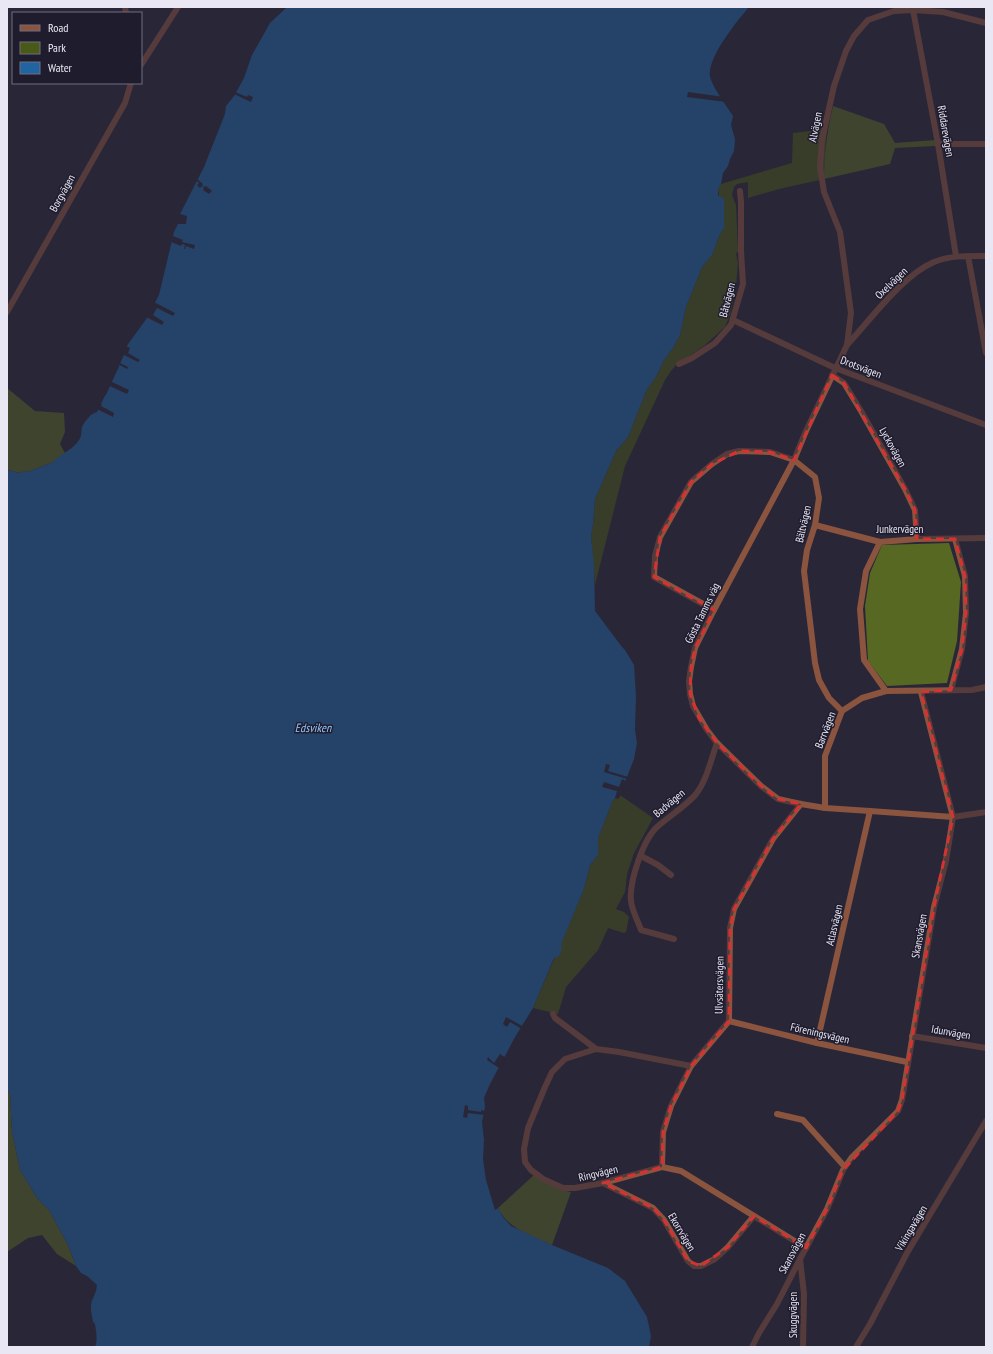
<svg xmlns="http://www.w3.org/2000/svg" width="993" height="1354" font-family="'PT Sans Narrow',sans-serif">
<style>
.green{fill:#495917}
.forest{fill:#576823}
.water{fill:#2064a2}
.pier{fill:#292638}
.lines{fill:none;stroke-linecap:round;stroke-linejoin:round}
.street{stroke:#8b543e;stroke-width:6}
.marked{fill:none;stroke:#d73232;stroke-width:3;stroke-dasharray:8 5;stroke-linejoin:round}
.labels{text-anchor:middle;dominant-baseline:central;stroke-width:3;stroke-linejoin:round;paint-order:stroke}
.street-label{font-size:11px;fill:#e8e7f3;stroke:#1f1c2e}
.water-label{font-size:12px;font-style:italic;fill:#92c3f6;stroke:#1f1c2e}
</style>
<rect width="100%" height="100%" fill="#292638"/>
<g class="green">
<path d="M827 129 825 152 824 179 779 189 748 198V182L737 184 734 187 732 195 736 205 738 251 736 254 738 263 736 286 730 315 725 327 704 346 677 364 671 371 665 380 625 466 595 585 591 536 593 525 595 499 616 451 628 437 647 389 656 377 664 360 673 348 680 335 686 307 702 267 712 255 720 234 724 228 718 189 721 184 792 163 793 133Z"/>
<path d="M620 795 653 818 634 853 627 874 625 892 616 909 624 912 629 917 626 932 624 933 608 928 598 950 566 987 558 1014 533 1008 584 889 590 865 598 855V838L613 800Z"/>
</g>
<g class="forest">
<path d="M833 106 884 124 895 143 935 140V146L895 148 890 164 824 179C824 154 827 131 833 106Z"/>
<path d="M7 388 35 411 64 413 65 432 60 444 65 453 53 462 28 472 24 471 20 473 7 470Z"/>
<path d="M949 543 961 582 957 641 947 683 887 686 868 661 865 606 870 573 882 545Z"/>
<path d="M7 1089 10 1094 12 1131 20 1170 37 1198 49 1210 68 1245 76 1266 57 1254 42 1235 28 1238 7 1252Z"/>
<path d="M534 1175 562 1190 571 1192 552 1245C531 1235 509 1230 498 1208Z"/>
</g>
<path class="water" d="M287 7H749C737 21 707 58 710 76 711 85 728 108 733 116L731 125 735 139 734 151 730 159 728 166 723 173 721 184 718 189V195L724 199V228L720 234 712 255 702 267 686 307 680 335 673 348 664 360 656 377 647 389 628 437 616 451 595 499 593 525 591 536 594 566 595 611 622 647 625 650 634 665 636 696 635 730 637 743 634 759 620 795 613 800 598 838V855L590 865 584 889 561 944 562 949 559 956 554 958 533 1008 515 1037 490 1084 484 1098 485 1107 482 1122 484 1140 483 1159 486 1180 495 1210 498 1208 503 1217 511 1226 552 1245 608 1268 625 1281 647 1317 651 1336 649 1347H95C98 1341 96 1331 95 1324 92 1321 93 1320 92 1316 88 1299 96 1298 97 1285L87 1276 81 1273 76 1266 68 1245 49 1210 37 1198 20 1170 12 1131 10 1094 7 1089V470L19 473 24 471 28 472 53 462C60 454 73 450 79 440 82 436 81 431 82 427 85 421 91 413 97 412L118 369 126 347 147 318 159 295 174 232 178 224H186L187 216 180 214 204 167 225 114 226 106 234 96 244 78 252 55 270 23Z"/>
<g class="pier">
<path d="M235 92 247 97 248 95 253 97 251 102 234 94Z"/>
<path d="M688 92 724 97 726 102 687 97Z"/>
<path d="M197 179 203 184 202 185 204 187 206 186 212 191 209 194 203 190 204 188 202 186 200 188 197 185 199 183 196 180Z"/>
<path d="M173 236 183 240 182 242 195 245 194 249 186 246 185 249H184L185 245 182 244 181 246 171 242Z"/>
<path d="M154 302 175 313 173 316 157 308 153 315 164 322 162 325 146 317Z"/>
<path d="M126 346 130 348 128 353 140 360 138 362 124 355 120 363 128 367 127 369 118 364 123 350Z"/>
<path d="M110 381 129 390 127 394 110 386 106 395 104 394Z"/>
<path d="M100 403 102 404 101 406 114 413 113 417 97 409Z"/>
<path d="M606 764 610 765 608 771 628 777 627 779 604 772Z"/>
<path d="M622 779 626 781 620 797 618 799 615 798 617 791 602 787 604 782 619 787Z"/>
<path d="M506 1017 524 1027 522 1029 510 1022 507 1027 503 1024Z"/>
<path d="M500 1054 506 1058 499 1068 487 1060 488 1057 494 1063Z"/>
<path d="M465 1105 468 1106V1110L481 1112V1110L484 1111V1115L468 1113 467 1118 463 1117Z"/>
</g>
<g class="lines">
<g class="street">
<path d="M125 7 126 13"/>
<path d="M913 10 938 144 956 256"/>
<path d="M986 23 943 12 913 10 894 11 868 20 854 36 846 51 834 86 822 140 820 167 824 192 840 232 851 313 847 345 806 431 794 460 714 610 695 648 691 667 689 681 690 694 693 706 707 730 717 743 761 786 778 799 801 804 825 808 870 811 953 817 986 812"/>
<path d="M141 65 178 7"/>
<path d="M938 144H986"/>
<path d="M968 256 986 353"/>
<path d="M7 312 125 103 131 83"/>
<path d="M733 320 835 368 986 425"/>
<path d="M847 345C870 320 903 275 934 262 951 255 969 256 986 256"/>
<path d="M679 364 692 358 715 343 731 325 743 284 741 251V202L740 191"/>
<path d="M832 375 844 383 861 411 905 489 915 510 917 539"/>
<path d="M815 525 880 542 917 539 986 538"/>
<path d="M880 542 866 571 860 609 864 660 886 691"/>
<path d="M714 610 654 577 655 556 660 537 691 482 712 464 727 454 739 451 770 452 794 460 815 477 819 498 815 525 807 550 804 571 815 663 819 680 829 698 842 711"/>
<path d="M951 690 962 649 966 613 965 576 955 539"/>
<path d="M825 808V756L842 711 862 698 886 691 972 690 986 687"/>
<path d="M641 856 658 865 671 875"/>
<path d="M674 939 641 930C638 921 632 911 631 901 629 882 643 840 657 827 668 817 687 805 696 794 707 780 711 759 717 743"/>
<path d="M553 1014 555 1018 596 1049"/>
<path d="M729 1021 817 1043 907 1062"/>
<path d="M912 1036 986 1048"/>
<path d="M817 1043 870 811"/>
<path d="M691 1066 619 1052 596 1049 565 1059 552 1072 545 1087 528 1128 524 1149 525 1162 531 1170 543 1179 563 1188H575L603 1183 662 1167 681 1171 806 1248"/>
<path d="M777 1114 803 1120 845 1167"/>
<path d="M662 1167 663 1132 671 1106 691 1066 729 1021 730 928 734 909 773 839 801 804"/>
<path d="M603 1183 653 1208 664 1220 688 1261 694 1266H701L715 1259 728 1247 754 1216"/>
<path d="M800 1259 804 1294 803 1347"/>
<path d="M752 1347 759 1333 777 1304 800 1259 827 1209 843 1170 852 1157 898 1111 902 1100 934 907 946 861 953 817 921 692"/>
<path d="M856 1347 870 1324 907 1253 986 1121"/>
</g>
</g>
<path d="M0 0H993V1354H0ZM832 375 844 383 905 489 915 510 917 539H955L965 576 966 613 962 649 951 690 921 692 953 817 934 907 902 1100 898 1111 843 1170 827 1209 806 1248 754 1216 728 1247 701 1266 688 1261 664 1220 653 1208 603 1183 662 1167 663 1132 671 1106 691 1066 729 1021 730 928 734 909 773 839 801 804 778 799 761 786 717 743 699 718 690 694 691 667 695 648 714 610 654 577 660 537 691 482 712 464 739 451 770 452 794 460Z" fill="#292638" fill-opacity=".55" fill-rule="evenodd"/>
<path class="marked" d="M832 375 844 383 905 489 915 510 917 539H955L965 576 966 613 962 649 951 690 921 692 953 817 934 907 902 1100 898 1111 843 1170 827 1209 806 1248 754 1216 728 1247 701 1266 688 1261 664 1220 653 1208 603 1183 662 1167 663 1132 671 1106 691 1066 729 1021 730 928 734 909 773 839 801 804 778 799 761 786 717 743 699 718 690 694 691 667 695 648 714 610 654 577 660 537 691 482 712 464 739 451 770 452 794 460Z"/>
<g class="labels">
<g class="street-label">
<text transform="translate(815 127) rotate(-79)">Alvägen</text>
<text transform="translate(946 131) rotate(80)">Riddarevägen</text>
<text transform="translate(62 193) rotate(-61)">Borgvägen</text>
<text transform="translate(891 283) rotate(-44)">Oxelvägen</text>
<text transform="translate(727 300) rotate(-76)">Båtvägen</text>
<text transform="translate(861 367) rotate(21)">Drotsvägen</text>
<text transform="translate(893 447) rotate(61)">Lyckovägen</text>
<text transform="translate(803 524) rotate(-77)">Bältvägen</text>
<text x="900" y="529">Junkervägen</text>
<text transform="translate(702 613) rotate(-64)">Gösta Tamms väg</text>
<text transform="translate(825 730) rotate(-69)">Barrvägen</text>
<text transform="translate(669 803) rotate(-40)">Badvägen</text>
<text transform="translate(834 925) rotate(-77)">Atlasvägen</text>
<text transform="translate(919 936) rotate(-80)">Skansvägen</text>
<text transform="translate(719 985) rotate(-89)">Ulvsätersvägen</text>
<text transform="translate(951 1032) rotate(10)">Idunvägen</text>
<text transform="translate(820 1033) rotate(13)">Föreningsvägen</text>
<text transform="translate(598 1173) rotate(-13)">Ringvägen</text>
<text transform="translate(911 1228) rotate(-59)">Vikingavägen</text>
<text transform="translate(682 1232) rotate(59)">Ekorrvägen</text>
<text transform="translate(792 1253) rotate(-62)">Skansvägen</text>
<text transform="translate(793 1315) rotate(-90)">Skuggvägen</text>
</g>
<g class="water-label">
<text x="313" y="727">Edsviken</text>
</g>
</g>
<rect width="993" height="1354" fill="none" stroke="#e8e7f3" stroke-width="16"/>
<rect x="12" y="12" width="130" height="72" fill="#1f1c2e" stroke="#6f6d7d"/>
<rect x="20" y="25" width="20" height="6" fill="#8b543e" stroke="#6f6d7d"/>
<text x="48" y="32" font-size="12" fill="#e8e7f3">Road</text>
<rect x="20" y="42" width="20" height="12" fill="#495917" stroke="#6f6d7d"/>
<text x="48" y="52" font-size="12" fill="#e8e7f3">Park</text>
<rect x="20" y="62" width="20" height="12" fill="#2064a2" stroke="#6f6d7d"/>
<text x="48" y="72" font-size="12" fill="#e8e7f3">Water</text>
</svg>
